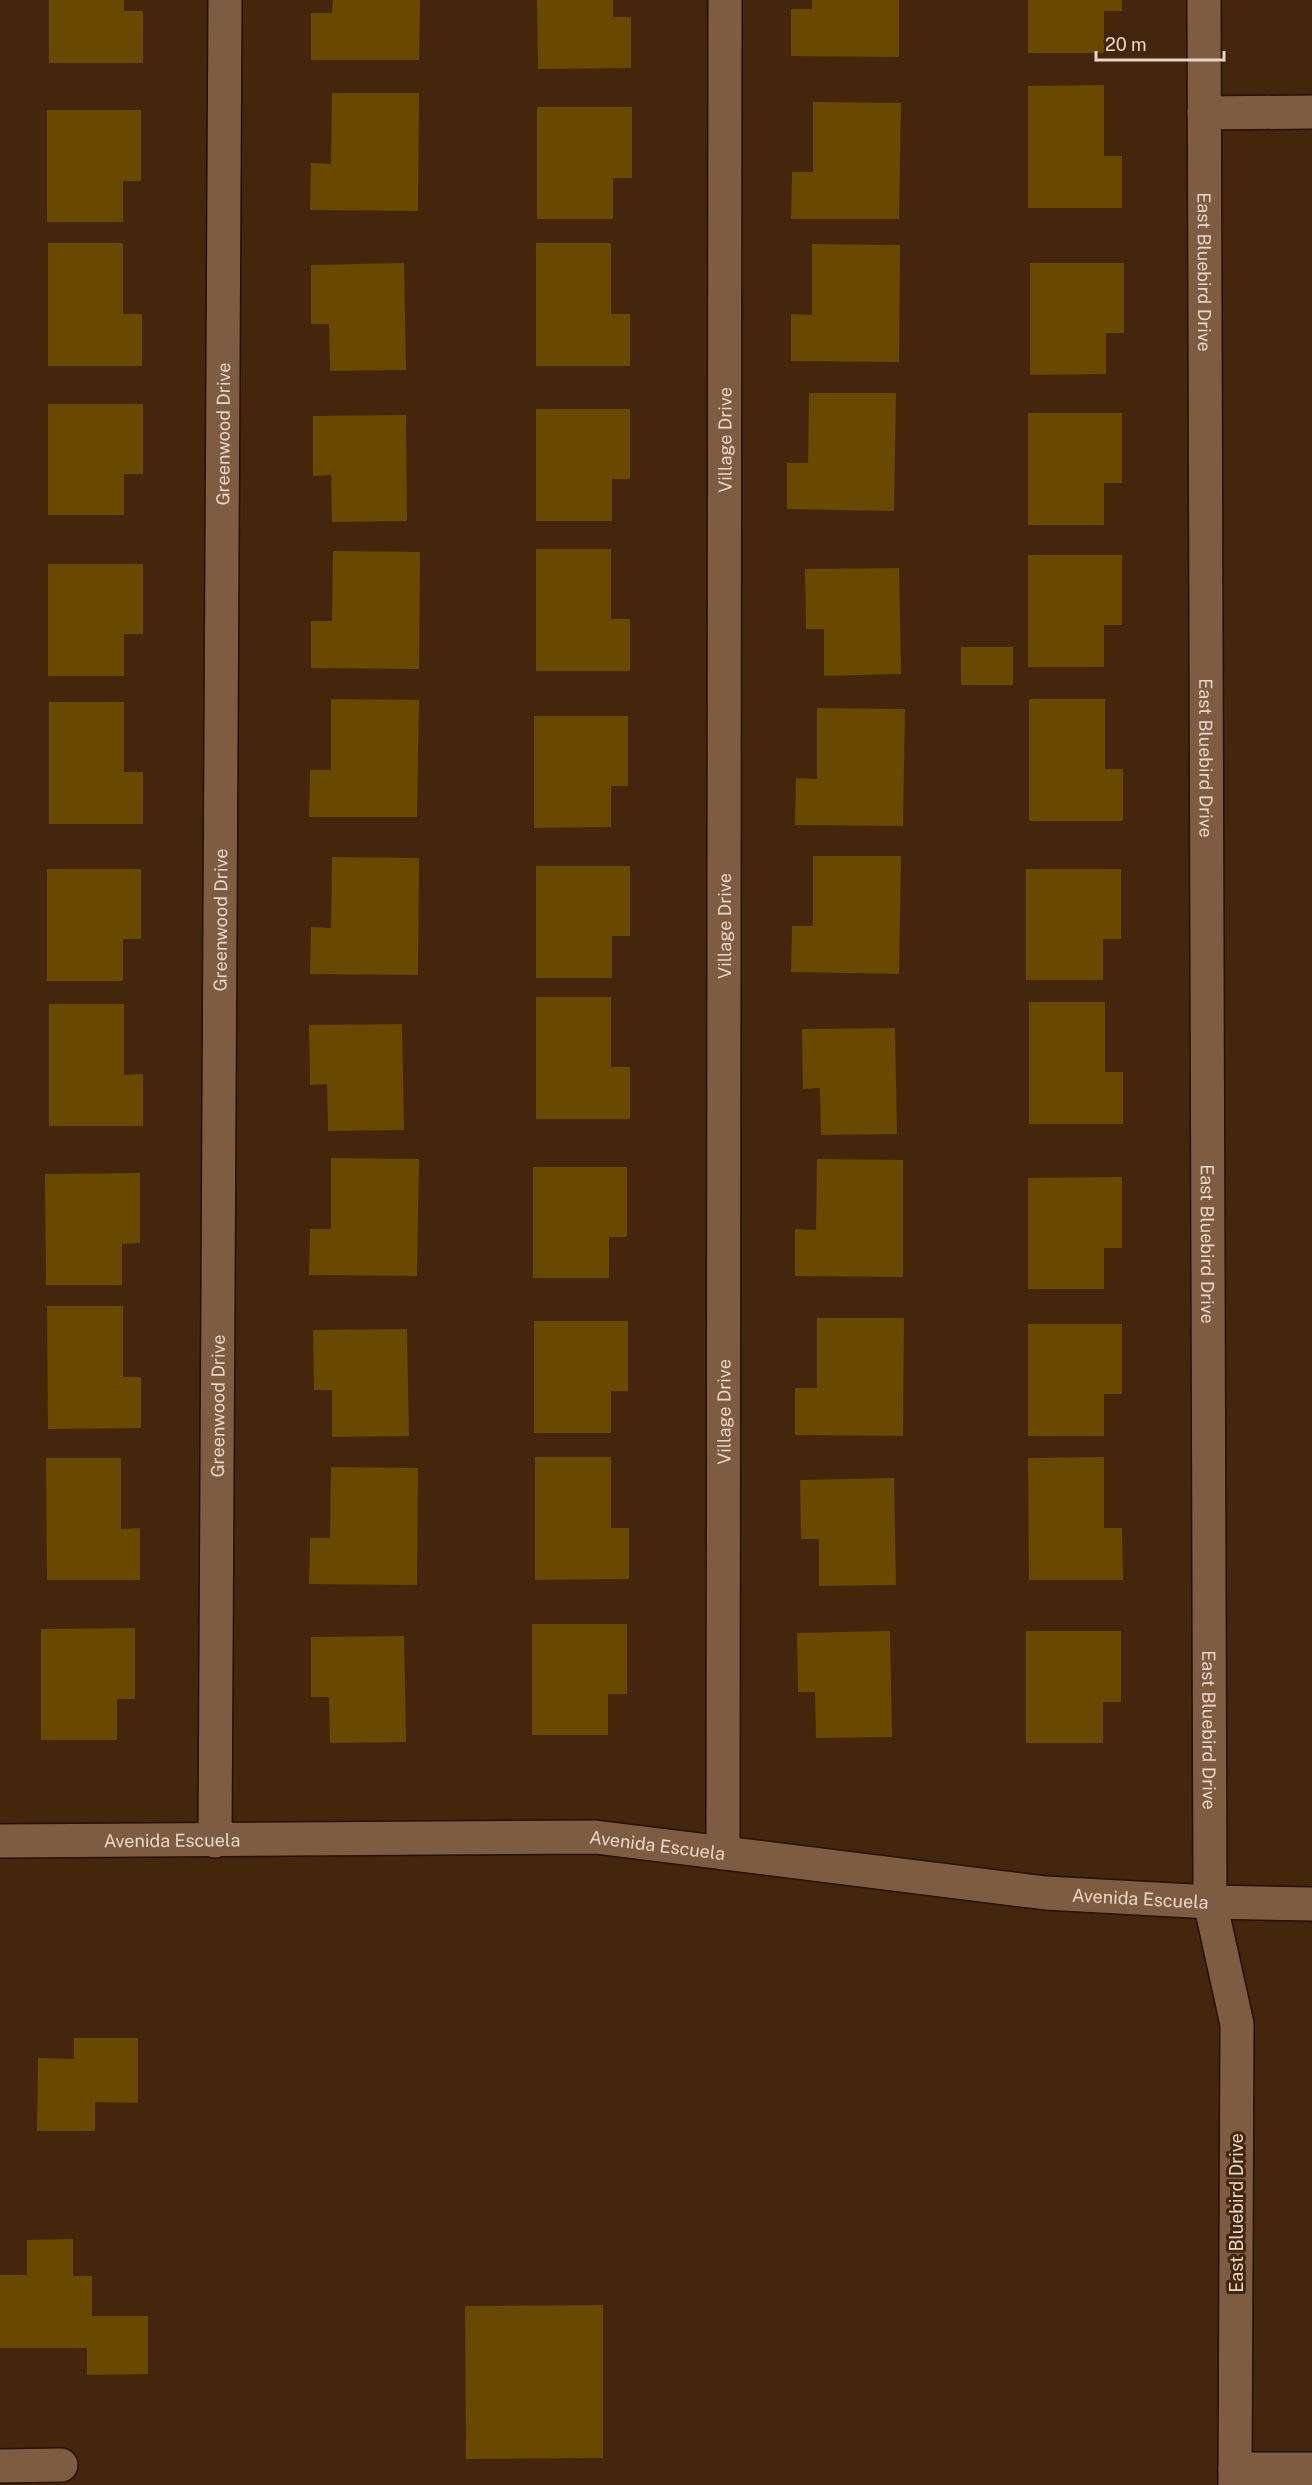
<svg xmlns="http://www.w3.org/2000/svg" width="1312" height="2485" font-family="'Public Sans',sans-serif">
<style>
.building{fill:#694800}
.lines{fill:none;stroke-linecap:round;stroke-linejoin:round}
.street-casing{stroke:#251001;stroke-width:36}
.street{stroke:#7d5c42;stroke-width:33}
.labels{text-anchor:middle;dominant-baseline:central;stroke-width:6;stroke-linejoin:round;paint-order:stroke}
.street-label{font-size:18px;fill:#e9d6c7;stroke:#43260c}
</style>
<rect width="100%" height="100%" fill="#43260c"/>
<g class="building">
<path d="M49 0H124V11H143V63H49Z"/>
<path d="M333 0H420L419 60H311V13H332Z"/>
<path d="M537 0H613V17H631V68L538 69Z"/>
<path d="M812 0H899V57L791 56V9H812Z"/>
<path d="M1028 0H1122V11H1104V53H1028Z"/>
<path d="M1104 85V156H1122V208H1028V86Z"/>
<path d="M332 93H419L418 211 310 210 311 163 331 164Z"/>
<path d="M813 102 901 103 899 219H791L792 172H813Z"/>
<path d="M537 107H632V178H613V219H537Z"/>
<path d="M47 110H141V181H123V222H47Z"/>
<path d="M48 243H123V314H142V366H48Z"/>
<path d="M536 243H611V314H630V366H536Z"/>
<path d="M812 244 900 245 899 362 791 361V314L812 315Z"/>
<path d="M404 263 406 370 330 371 329 324H311V265Z"/>
<path d="M1030 263H1124V333H1106V374L1030 375Z"/>
<path d="M809 393H896L894 511 787 509V463H808Z"/>
<path d="M48 404H143V474H124V515H48Z"/>
<path d="M536 409H630V479H612V521H536Z"/>
<path d="M1028 413H1122V483H1104V525H1028Z"/>
<path d="M406 415 407 521 332 522 331 475 313 476V416Z"/>
<path d="M536 549H611V619H630V671H536Z"/>
<path d="M333 551 420 552 419 669 311 668V621H332Z"/>
<path d="M1028 555H1122V625H1104V667H1028Z"/>
<path d="M48 564H143V634H124V676H48Z"/>
<path d="M899 568 901 674 824 676V629H806L805 569Z"/>
<rect x="961" y="647" width="52" height="38"/>
<path d="M331 699 419 700 417 817H309L310 770H331Z"/>
<path d="M1029 699H1105V769H1123V821H1029Z"/>
<path d="M49 702H124V772H143V824H49Z"/>
<path d="M817 708 905 709 903 826 795 825 796 778 817 779Z"/>
<path d="M534 716H628V786H611V827L534 828Z"/>
<path d="M813 856H901L899 974 791 972 792 926H813Z"/>
<path d="M332 857 419 858 418 975 310 974 311 927 331 928Z"/>
<path d="M536 866H630V936H612V978H536Z"/>
<path d="M47 869H141V939H123V981H47Z"/>
<path d="M1026 869H1121V939H1103V980H1026Z"/>
<path d="M536 997H611V1067H630V1119H536Z"/>
<path d="M1029 1002H1105V1072H1123V1124H1029Z"/>
<path d="M49 1004H124V1075L143 1074V1126H49Z"/>
<path d="M402 1024 404 1130 328 1131 327 1084 310 1085 309 1025Z"/>
<path d="M895 1028 897 1134 821 1135 820 1088 803 1089 802 1029Z"/>
<path d="M331 1158 419 1159 417 1276 309 1275 310 1229H331Z"/>
<path d="M817 1159 903 1160V1277L795 1276V1229L816 1230Z"/>
<path d="M533 1167H627V1237H609V1278H533Z"/>
<path d="M140 1173V1243L122 1244V1285H46L45 1174Z"/>
<path d="M1122 1177V1248H1104V1289H1028V1178Z"/>
<path d="M47 1306H123V1377H141V1428L48 1429Z"/>
<path d="M817 1318H904L903 1436 795 1435V1388H817Z"/>
<path d="M534 1321H628V1391H611V1433H534Z"/>
<path d="M1028 1324H1122V1394H1104V1436H1028Z"/>
<path d="M407 1329 409 1436 332 1437V1390H314L313 1330Z"/>
<path d="M535 1457H611V1528H629V1579L535 1580Z"/>
<path d="M1104 1457V1528H1122L1123 1580H1029L1028 1458Z"/>
<path d="M46 1458H121V1529L140 1528V1580H47Z"/>
<path d="M331 1467 418 1468 417 1585 309 1584 310 1538H330Z"/>
<path d="M894 1478 896 1585 819 1586V1539H801L800 1480Z"/>
<path d="M532 1624H627V1694H608V1735H532Z"/>
<path d="M135 1628V1699H117V1740H41V1629Z"/>
<path d="M890 1631 892 1737 816 1738 815 1692H798L797 1633Z"/>
<path d="M1026 1631H1121V1702H1103V1743H1026Z"/>
<path d="M404 1636 406 1742 330 1743 329 1697H311V1637Z"/>
<path d="M74 2038H138V2103L95 2102V2131H37L38 2058 74 2059Z"/>
<path d="M73 2239V2276H92V2316H148V2374L87 2375V2348H0V2275H27V2240Z"/>
<path d="M603 2305V2458L466 2459 465 2306Z"/>
</g>
<g class="lines">
<g class="street-casing">
<g id="street">
<path id="s1" d="M1204 0 1210 1902 1237 2024 1235 2485"/>
<path d="M1204 113 1312 112"/>
<path id="s2" d="M0 1841 595 1837 1046 1893 1210 1902 1312 1904"/>
<path id="s3" d="M215 1841 225 0"/>
<path id="s4" d="M723 1853 725 0"/>
<path d="M0 2466 61 2465"/>
<path d="M1235 2469H1312"/>
</g>
</g>
<use href="#street" class="street"/>
</g>
<g class="labels">
<g class="street-label">
<text stroke="none"><textPath href="#s1" startOffset="272">East Bluebird Drive</textPath></text>
<text stroke="none"><textPath href="#s3" startOffset="1407">Greenwood Drive</textPath></text>
<text stroke="none"><textPath href="#s4" startOffset="1413">Village Drive</textPath></text>
<text stroke="none"><textPath href="#s1" startOffset="758">East Bluebird Drive</textPath></text>
<text stroke="none"><textPath href="#s3" startOffset="921">Greenwood Drive</textPath></text>
<text stroke="none"><textPath href="#s4" startOffset="927">Village Drive</textPath></text>
<text stroke="none"><textPath href="#s1" startOffset="1244">East Bluebird Drive</textPath></text>
<text stroke="none"><textPath href="#s3" startOffset="435">Greenwood Drive</textPath></text>
<text stroke="none"><textPath href="#s4" startOffset="441">Village Drive</textPath></text>
<text stroke="none"><textPath href="#s1" startOffset="1730">East Bluebird Drive</textPath></text>
<text stroke="none"><textPath href="#s2" startOffset="172">Avenida Escuela</textPath></text>
<text stroke="none"><textPath href="#s2" startOffset="658">Avenida Escuela</textPath></text>
<text stroke="none"><textPath href="#s2" startOffset="1144">Avenida Escuela</textPath></text>
<text transform="translate(1236 2213) rotate(-90)">East Bluebird Drive</text>
</g>
</g>
<path d="M1096 51v9h128v-9" fill="none" stroke="#e9d6c7" stroke-width="3"/>
<text x="1105" y="51" font-size="18" fill="#e9d6c7" stroke="#43260c" stroke-width="4.5" paint-order="stroke">20 m</text>
</svg>
